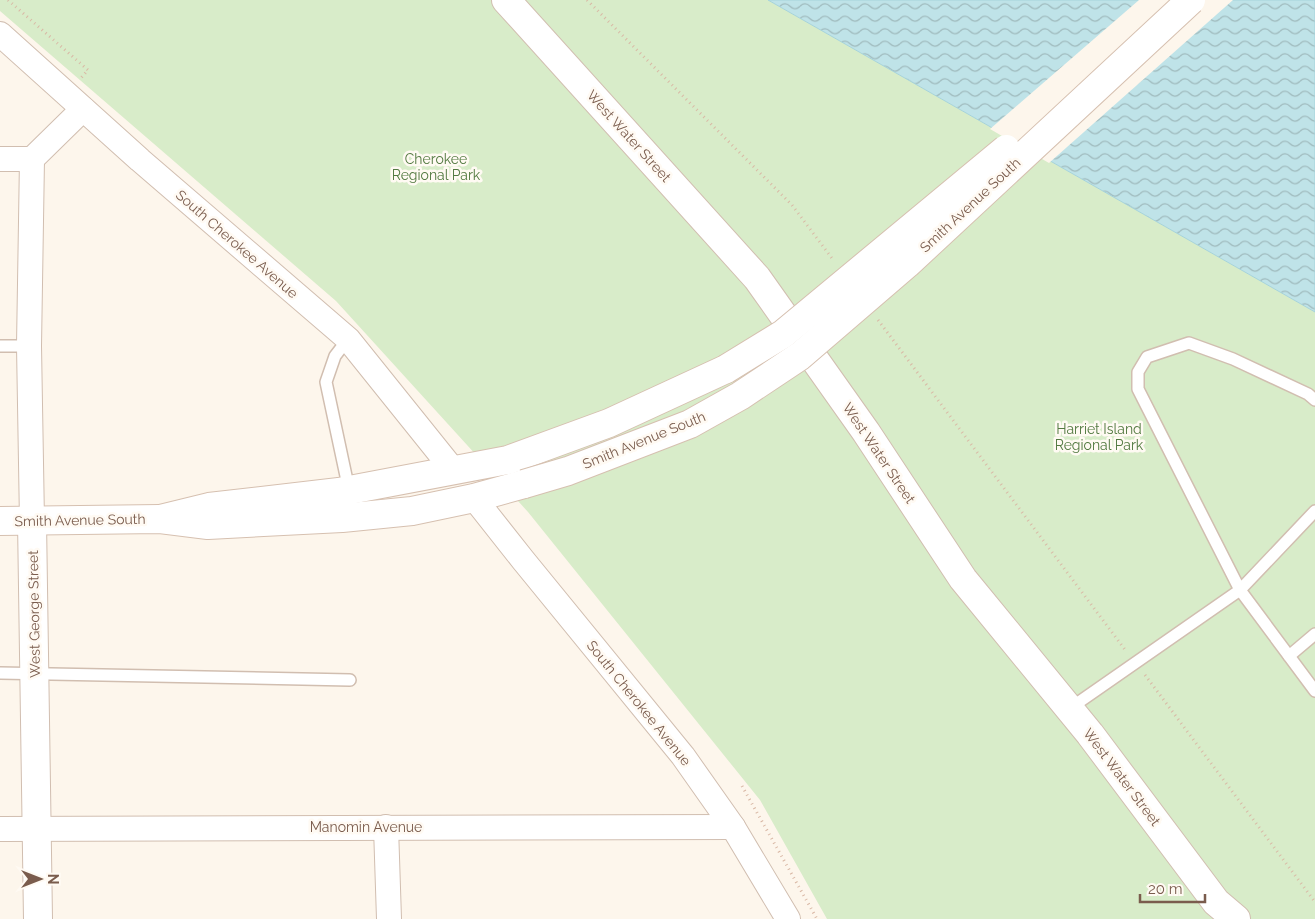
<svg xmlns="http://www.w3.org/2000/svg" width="1315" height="919" font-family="Raleway,sans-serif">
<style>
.green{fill:#d8ecc9}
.water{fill:url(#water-waves);stroke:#a5d3da}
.pier{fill:#fdf6ec}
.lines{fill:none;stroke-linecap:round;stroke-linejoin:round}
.service-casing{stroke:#d1beb0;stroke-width:14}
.minor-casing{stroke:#d1beb0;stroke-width:26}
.tertiary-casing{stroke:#d1beb0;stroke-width:30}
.secondary-casing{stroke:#d6c0b0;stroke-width:30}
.path{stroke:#d9b8a5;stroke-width:3;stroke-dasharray:1 4;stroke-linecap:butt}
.service{stroke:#fff;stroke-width:11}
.minor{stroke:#fff;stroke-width:24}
.tertiary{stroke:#fff;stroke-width:28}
.secondary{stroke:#fff;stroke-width:28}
.secondary-bridge-casing{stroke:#d6c0b0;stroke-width:30;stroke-linecap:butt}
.secondary-bridge{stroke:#fff;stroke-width:28}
.labels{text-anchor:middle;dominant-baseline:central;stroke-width:5;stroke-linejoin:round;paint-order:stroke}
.street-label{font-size:14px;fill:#7a5c4d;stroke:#fffaf3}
.park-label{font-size:14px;fill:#537a41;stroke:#fffaf3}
</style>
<defs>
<pattern id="water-waves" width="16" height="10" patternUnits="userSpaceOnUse" patternTransform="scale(1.25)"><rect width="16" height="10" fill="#bfe3e8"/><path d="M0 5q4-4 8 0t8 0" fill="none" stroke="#a0bbbe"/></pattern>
</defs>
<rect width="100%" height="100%" fill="#fdf6ec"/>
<path class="green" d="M0 0H768L1315 312V919H827L760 800 528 512 336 301 0 11Z"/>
<path class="water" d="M768 0H1315V312Z"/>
<path class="pier" d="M1139 0H1233L1049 163 990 129Z"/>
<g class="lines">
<g class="service-casing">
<g id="service">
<path d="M348 339 335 356 326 382 349 490"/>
<path d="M0 346H29"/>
<path d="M1315 400 1308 394 1233 359 1189 343 1147 357 1138 372V389L1240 590 1315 511"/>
<path d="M1289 656 1315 634"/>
<path d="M0 673 350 680"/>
<path d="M1069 709 1240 590 1315 691"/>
</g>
</g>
<g class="minor-casing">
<g id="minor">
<path d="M0 34 140 160 348 339 454 471"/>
<path d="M0 159H32"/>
<path d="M32 159 29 346 32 521"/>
<path d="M32 159 83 109"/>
<path d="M474 498 523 560 683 756 733 827 788 919"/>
<path d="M386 827 389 919"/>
<path d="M0 829 733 827"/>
</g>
</g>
<g class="tertiary-casing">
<g id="tertiary">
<path d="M506 0 757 278 866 432 963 579 1090 734 1216 902 1236 919"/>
<path d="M32 521 38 919"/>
</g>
</g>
<g class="secondary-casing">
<g id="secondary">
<path d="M160 519 209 507 339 492 508 460 609 423 726 369"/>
<path d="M0 521 160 519 208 525 342 518 412 511 474 498 524 484"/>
</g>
</g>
<g class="path">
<path d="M8 0 88 70 81 78"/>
<path d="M587 0 792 205 834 261"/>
<path d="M878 320 1126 651"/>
<path d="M1145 675 1315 902"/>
<path d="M742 786 817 919"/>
</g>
<use href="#service" class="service"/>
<use href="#minor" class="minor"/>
<use href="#tertiary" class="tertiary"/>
<use href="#secondary" class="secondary"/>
<g class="secondary-bridge-casing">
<g id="secondary-bridge">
<path d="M726 369 783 334 1006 149"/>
<path d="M524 484 568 471 690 424 740 396 800 356 907 264 1191 0"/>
</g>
</g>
<use href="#secondary-bridge" class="secondary-bridge"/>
</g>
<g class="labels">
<g class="street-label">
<text transform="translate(629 136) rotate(48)">West Water Street</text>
<text transform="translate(970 205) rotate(-43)">Smith Avenue South</text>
<text transform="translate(237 244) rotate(41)">South Cherokee Avenue</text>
<text transform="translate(644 440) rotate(-22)">Smith Avenue South</text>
<text transform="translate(879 453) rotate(56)">West Water Street</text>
<text transform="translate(80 520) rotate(-1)">Smith Avenue South</text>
<text transform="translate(34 614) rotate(-91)">West George Street</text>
<text transform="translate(639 703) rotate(51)">South Cherokee Avenue</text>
<text transform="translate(1122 777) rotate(53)">West Water Street</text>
<text x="366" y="827">Manomin Avenue</text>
</g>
<g class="park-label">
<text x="436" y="159">Cherokee<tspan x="436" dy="16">Regional Park</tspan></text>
<text x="1099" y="429">Harriet Island<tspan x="1099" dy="16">Regional Park</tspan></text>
</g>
</g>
<g transform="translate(40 879) rotate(90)" stroke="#fffaf3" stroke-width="4" paint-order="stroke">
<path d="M0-4L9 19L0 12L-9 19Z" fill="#7a5c4d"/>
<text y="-8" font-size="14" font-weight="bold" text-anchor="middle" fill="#7a5c4d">N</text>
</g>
<path d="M1140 894v8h65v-8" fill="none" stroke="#7a5c4d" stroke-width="2.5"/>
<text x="1148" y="894" font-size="15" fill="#7a5c4d" stroke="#fffaf3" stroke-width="4" paint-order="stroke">20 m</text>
</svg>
